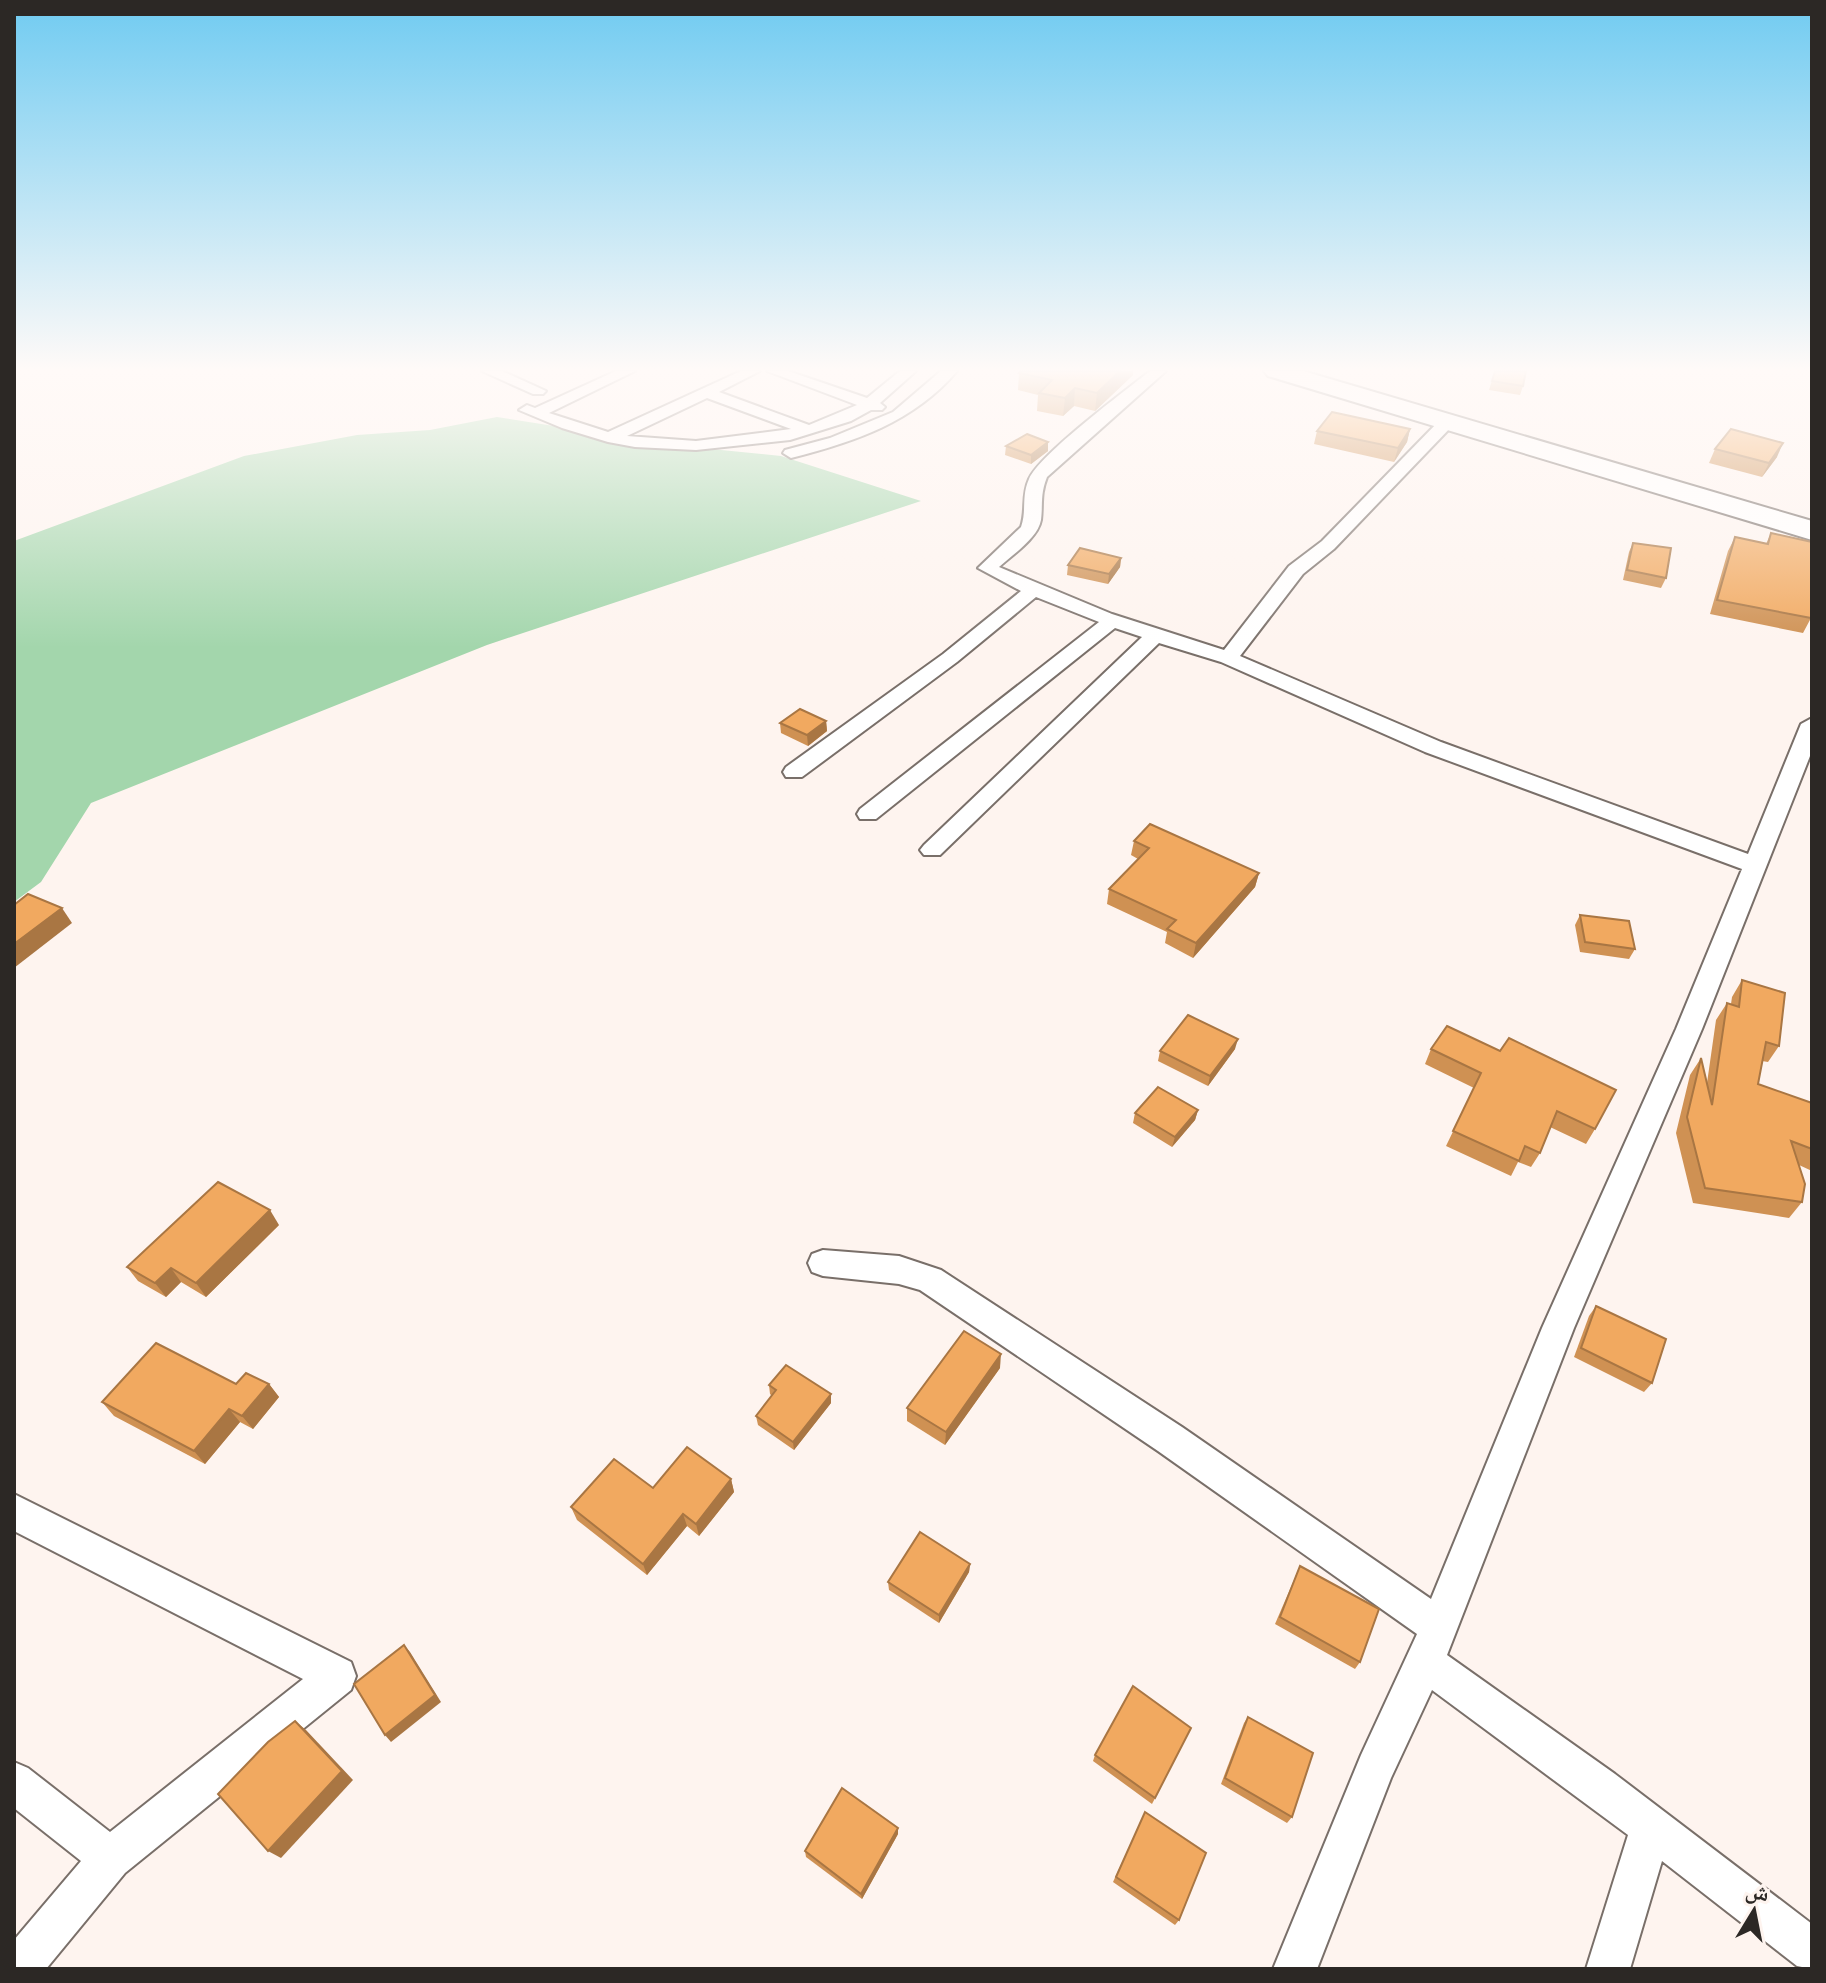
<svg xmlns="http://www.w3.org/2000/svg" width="1826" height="1983" font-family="'Playfair Display','Noto Naskh Arabic',serif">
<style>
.green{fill:#a3d6ac}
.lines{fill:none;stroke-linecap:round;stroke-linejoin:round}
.street-casing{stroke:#796f69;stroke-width:4}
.highway-casing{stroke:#796f69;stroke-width:4}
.street{fill:#fff;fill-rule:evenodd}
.highway{fill:#fff;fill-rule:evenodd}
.wall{fill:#cf9153}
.shaded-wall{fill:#a97643}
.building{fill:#f1a960;stroke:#a97643;stroke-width:2}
</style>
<rect width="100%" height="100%" fill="#fef4ef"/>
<path class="green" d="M497 417 681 446 781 456 921 501 487 645 91 803 41 882 14 902V541L244 456 357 435 430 430Z"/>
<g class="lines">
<g class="street-casing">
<g id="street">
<path d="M482 371H502L546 391 543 394H533Z"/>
<path d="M616 371H635L549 413 608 432 741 371H760L719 392 809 425 857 405 767 371H788L867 398 900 371H916L880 403 885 407 882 410H871L851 421 790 440 696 450 635 447 608 442 562 428 519 410 527 405 535 408ZM707 398 791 429 696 441 627 436Z"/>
<path d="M941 371H957C914 422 854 442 791 458L783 453 785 450 830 438 893 412Z"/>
<path d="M1150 371H1166L1047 477C1040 495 1043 503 1041 520 1038 538 1012 555 999 567L1112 614 1224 650 1289 566 1322 541 1441 419H1453V425L1334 549 1303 574 1240 656 1441 742 1748 854 1801 724 1812 718V751L1702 1029 1574 1328 1447 1655 1615 1774 1812 1924V1969L1797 1966 1662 1861 1630 1969H1586L1628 1835 1432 1690 1391 1778 1317 1969H1273L1361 1755 1417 1634 1158 1451 920 1290 899 1284 823 1276 812 1272 808 1263 812 1254 823 1250 899 1256 941 1270 1182 1427 1431 1599 1542 1328 1676 1029 1742 869 1425 752 1221 662 1159 643 940 855H924L920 850 924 845 1142 637 1115 628 876 819H860L857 814 860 809 1099 622 1036 597 957 662 802 777H786L783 772 786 767 943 654 1021 591 978 568 1021 527C1027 510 1021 497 1029 479 1040 454 1125 391 1150 371Z"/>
<path d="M14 1494 351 1662 356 1676 351 1690 125 1873 46 1969H14V1940L81 1861 14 1808V1762L28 1768 110 1832 303 1679 14 1531Z"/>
</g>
</g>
<g class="highway-casing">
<path id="highway" d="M1264 371H1303L1812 521V540L1268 376Z"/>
</g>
<use href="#street" class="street"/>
<use href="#highway" class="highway"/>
</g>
<g class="wall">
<path d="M1495 371 1523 386 1520 395 1489 390Z"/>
<path d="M1019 373 1133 375 1095 411 1074 406 1063 416 1037 411 1038 395 1018 390Z"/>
<path d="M1410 429 1407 442 1394 462 1314 444 1317 431Z"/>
<path d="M1048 442V451L1031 464 1005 455 1006 446Z"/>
<path d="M1715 449 1777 457 1762 477 1709 463Z"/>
<path d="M1771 533 1811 618 1803 633 1710 614 1728 551 1735 537 1766 544Z"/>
<path d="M1633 543 1666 578 1661 588 1623 580 1629 552Z"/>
<path d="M1121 558 1120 567 1108 584 1067 575 1068 565Z"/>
<path d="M826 721 827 731 808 746 781 733 780 723Z"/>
<path d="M1134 841 1259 873 1255 887 1193 958 1165 943 1167 932 1107 904 1109 889 1138 859 1131 855Z"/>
<path d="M1580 915 1635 949 1629 959 1580 952 1575 925Z"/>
<path d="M1742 980 1779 1046 1768 1062 1762 1061 1758 1084 1811 1103 1812 1101V1171L1799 1165 1802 1202 1789 1218 1693 1203 1676 1133 1690 1075 1701 1058 1707 1083 1716 1020 1727 1003 1731 1004 1732 997Z"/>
<path d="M1235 1049 1208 1086 1158 1061 1160 1051Z"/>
<path d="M1431 1049 1595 1129 1586 1144 1550 1127 1540 1153 1531 1167 1518 1162 1511 1176 1446 1146 1474 1088 1425 1064Z"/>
<path d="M1198 1110 1195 1120 1172 1147 1133 1123 1135 1113Z"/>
<path d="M279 1225 206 1297 181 1282 166 1297 138 1281 127 1267Z"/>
<path d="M1596 1306 1652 1383 1644 1392 1574 1357 1589 1316Z"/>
<path d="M1000 1368 945 1445 907 1421V1408Z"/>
<path d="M236 1384H269L279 1397 253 1429 240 1422 205 1464 114 1416 102 1402Z"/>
<path d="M769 1385 831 1394V1403L794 1450 758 1425 756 1416 772 1396 770 1394Z"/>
<path d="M731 1479 734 1492 699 1536 687 1526 647 1575 577 1520 571 1507 653 1488Z"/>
<path d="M970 1564 969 1572 939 1623 889 1590 888 1582Z"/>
<path d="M1300 1566 1360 1662 1355 1669 1275 1624Z"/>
<path d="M1248 1717 1292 1817 1287 1823 1221 1784 1244 1723Z"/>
<path d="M1191 1728 1152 1804 1093 1761 1095 1755Z"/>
<path d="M1145 1812 1179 1920 1175 1925 1113 1882Z"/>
<path d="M898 1834 862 1899 806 1857 805 1851Z"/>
</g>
<g class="shaded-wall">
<path d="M1120 371H1133V375L1095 411 1097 393Z"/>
<path d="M1075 388 1074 406 1063 416 1065 398Z"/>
<path d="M1410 429 1407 442 1394 462 1398 448Z"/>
<path d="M1048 442V451L1031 464V455Z"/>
<path d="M1783 443 1777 457 1762 477 1769 463Z"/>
<path d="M1121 558 1120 567 1108 584 1109 574Z"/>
<path d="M826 721 827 731 808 746 807 735Z"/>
<path d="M1259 873 1255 887 1193 958 1196 943Z"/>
<path d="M62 908 72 923 14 968V944Z"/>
<path d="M1238 1039 1235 1049 1208 1086 1210 1076Z"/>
<path d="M1198 1110 1195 1120 1172 1147 1175 1137Z"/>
<path d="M270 1210 279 1225 206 1297 196 1283Z"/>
<path d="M171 1268 181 1282 166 1297 155 1283Z"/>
<path d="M1001 1354 1000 1368 945 1445 946 1432Z"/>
<path d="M269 1384 279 1397 253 1429 242 1416Z"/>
<path d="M831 1394V1403L794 1450 793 1442Z"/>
<path d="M229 1409 240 1422 205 1464 194 1451Z"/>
<path d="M731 1479 734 1492 699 1536 696 1524Z"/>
<path d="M683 1514 687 1526 647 1575 643 1564Z"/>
<path d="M970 1564 969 1572 939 1623V1615Z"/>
<path d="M404 1645 410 1652 441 1702 391 1742 385 1735Z"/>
<path d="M295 1721 306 1730 353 1780 281 1858 268 1851Z"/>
<path d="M898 1828V1834L862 1899 861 1894Z"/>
</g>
<g class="building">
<path d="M1021 371H1120L1097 393 1075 388 1065 398 1039 393 1052 380 1019 373Z"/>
<path d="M1495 371H1526L1523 386 1492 381Z"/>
<path d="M1332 412 1410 429 1398 448 1317 431Z"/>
<path d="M1731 429 1783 443 1769 463 1715 449Z"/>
<path d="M1027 434 1048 442 1031 455 1006 446Z"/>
<path d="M1771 533 1812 542 1811 618 1717 600 1735 537 1768 544Z"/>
<path d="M1633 543 1671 548 1666 578 1627 570Z"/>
<path d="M1080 548 1121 558 1109 574 1068 565Z"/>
<path d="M800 709 826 721 807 735 780 723Z"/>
<path d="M1150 824 1259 873 1196 943 1167 929 1176 920 1109 889 1149 848 1134 841Z"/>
<path d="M28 894 62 908 14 944V905Z"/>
<path d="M1580 915 1629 921 1635 949 1585 942Z"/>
<path d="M1742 980 1785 993 1779 1046 1766 1042 1758 1084 1812 1103V1149L1791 1141 1805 1184 1802 1202 1705 1188 1687 1117 1701 1058 1712 1105 1727 1003 1739 1007Z"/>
<path d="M1188 1015 1238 1039 1210 1076 1160 1051Z"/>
<path d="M1447 1026 1500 1051 1509 1038 1616 1090 1595 1129 1557 1111 1540 1153 1525 1146 1519 1161 1453 1131 1481 1073 1431 1049Z"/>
<path d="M1158 1087 1198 1110 1175 1137 1135 1113Z"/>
<path d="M218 1182 270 1210 196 1283 171 1268 155 1283 127 1267Z"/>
<path d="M1596 1306 1666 1339 1652 1383 1581 1348Z"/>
<path d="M964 1331 1001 1354 946 1432 907 1408Z"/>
<path d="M156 1343 236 1384 246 1373 269 1384 242 1416 229 1409 194 1451 102 1402Z"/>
<path d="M786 1365 831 1394 793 1442 756 1416 776 1390 769 1385Z"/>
<path d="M687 1447 731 1479 696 1524 683 1514 643 1564 571 1507 614 1459 653 1488Z"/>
<path d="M920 1532 970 1564 939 1615 888 1582Z"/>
<path d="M1300 1566 1379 1609 1360 1662 1280 1617Z"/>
<path d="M404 1645 435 1695 385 1735 354 1684Z"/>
<path d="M1133 1686 1191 1728 1155 1798 1095 1755Z"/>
<path d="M1248 1717 1313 1753 1292 1817 1225 1778Z"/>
<path d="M295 1721 342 1771 268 1851 218 1794 268 1742Z"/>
<path d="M842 1788 898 1828 861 1894 805 1851Z"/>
<path d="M1145 1812 1206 1853 1179 1920 1116 1877Z"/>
</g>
<linearGradient id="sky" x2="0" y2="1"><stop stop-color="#70cbf1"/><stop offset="0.57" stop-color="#fffaf8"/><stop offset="1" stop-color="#fffaf8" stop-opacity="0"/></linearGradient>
<rect width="1826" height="648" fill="url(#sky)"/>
<rect width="1826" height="1983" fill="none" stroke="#2c2825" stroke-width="32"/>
<g transform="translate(1754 1911) rotate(10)" stroke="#fef4ef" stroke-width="6" paint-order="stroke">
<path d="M0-6L14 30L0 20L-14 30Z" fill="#2c2825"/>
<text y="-12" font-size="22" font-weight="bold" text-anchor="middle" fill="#2c2825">ش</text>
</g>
</svg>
